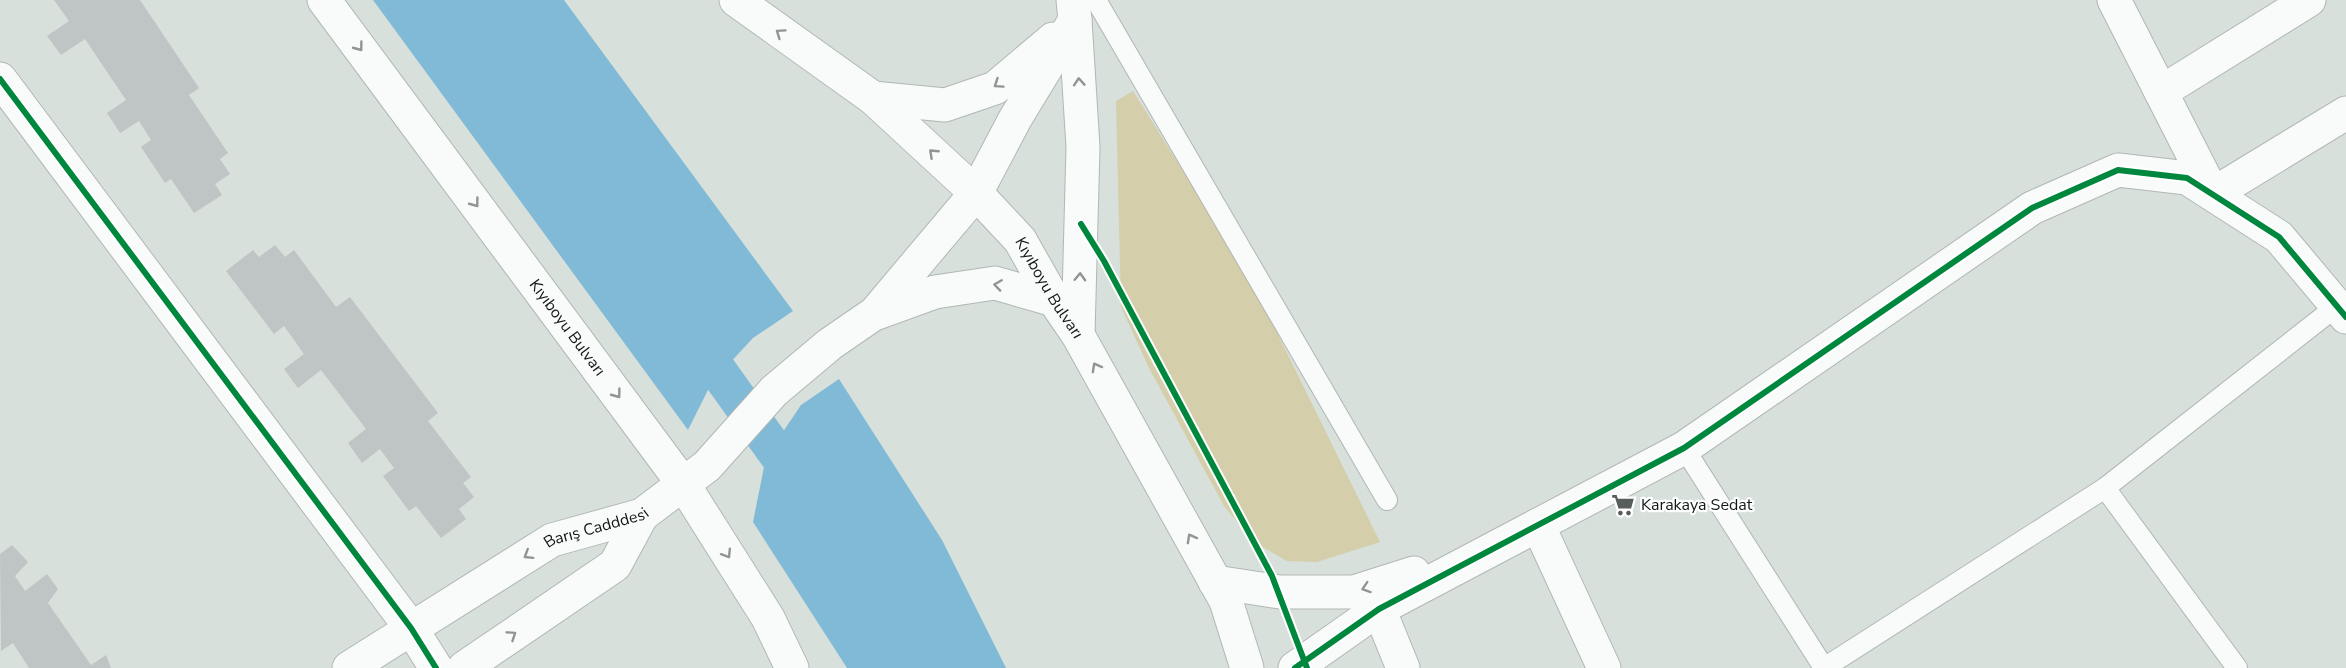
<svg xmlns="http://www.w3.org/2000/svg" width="2346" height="668" font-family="'Nunito Sans',sans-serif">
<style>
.green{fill:#d4ceaa}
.water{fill:#81bad7}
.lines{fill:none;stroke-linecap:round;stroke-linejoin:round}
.canal{stroke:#81bad7;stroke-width:38}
.building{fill:#bec5c4}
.lane-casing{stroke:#b1b7b4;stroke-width:22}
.street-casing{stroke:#b1b7b4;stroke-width:35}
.secondary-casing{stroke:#b1b7b4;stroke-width:35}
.primary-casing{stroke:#b1b7b4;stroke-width:35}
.lane{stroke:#f9fafa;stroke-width:20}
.street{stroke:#f9fafa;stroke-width:33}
.secondary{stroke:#f9fafa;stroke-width:33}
.primary{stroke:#f9fafa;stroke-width:33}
.cycleway-casing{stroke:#fff;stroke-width:10}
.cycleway{stroke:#00873e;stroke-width:6}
.oneway{stroke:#919492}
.labels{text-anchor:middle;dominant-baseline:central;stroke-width:4.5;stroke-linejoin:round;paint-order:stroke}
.street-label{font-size:16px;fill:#111714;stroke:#fff}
.poi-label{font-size:16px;fill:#111714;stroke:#fff;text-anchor:start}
</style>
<rect width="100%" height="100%" fill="#d8e0dc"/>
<path class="green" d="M1133 91 1251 280 1380 542 1317 562 1287 561 1254 542 1224 506 1149 368 1121 307 1116 101Z"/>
<g class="water">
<path d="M373 0H564L793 311 753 338 712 382 688 430Z"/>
<path d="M839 379 942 540 1006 668H847L753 522 766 457 801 405Z"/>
</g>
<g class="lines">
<path class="canal" d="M690 332 802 488"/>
</g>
<g class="building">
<path d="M54 0H140L199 88 189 95 228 153 220 159 230 174 215 184 222 195 194 213 171 179 165 183 141 147 151 140 139 121 120 133 107 113 126 100 85 39 61 55 47 36 69 21Z"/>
<path d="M275 245 285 257 294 250 336 307 350 297 438 413 428 421 471 477 463 483 474 497 459 509 466 519 441 538 416 506 409 511 383 476 394 468 380 449 362 463 348 443 366 429 321 370 298 388 284 369 304 354 284 326 274 334 226 271 253 250 259 257Z"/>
<path d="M12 545 28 562 15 576 25 591 47 574 58 589 48 603 91 665 106 655 111 668H29L13 643 1 651 0 554Z"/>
</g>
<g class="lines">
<g class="lane-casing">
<g id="lane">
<path d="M1096 0 1387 500"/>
<path d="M1684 448 1824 668"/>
<path d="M2105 488 2237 668"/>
<path d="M1824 668 2105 488 2337 306"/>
</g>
</g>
<g class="street-casing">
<g id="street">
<path d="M2114 0 2213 194 2346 113"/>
<path d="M0 79 411 628 436 668"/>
<path d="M2161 92 2309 0"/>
<path d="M1538 525 1604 668"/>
<path d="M1379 609 1403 668"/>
</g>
</g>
<g class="secondary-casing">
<g id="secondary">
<path d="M1075 20 1083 147 1078 335"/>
<path d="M873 98 945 105 995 88 1053 39"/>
<path d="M877 313 935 292 995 283 1054 300"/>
<path d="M1215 582 1280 592H1354L1414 573"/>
<path id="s1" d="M349 668 552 540 642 515 707 466 774 391 830 344 875 313 976 193 1015 119 1075 20 1073 0"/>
<path d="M464 668 615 565 642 515"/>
<path d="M1295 668 1379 609 1684 448 2032 208 2118 170 2187 178 2279 237 2346 317"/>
</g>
</g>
<g class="primary-casing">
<g id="primary">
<path id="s2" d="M324 0 684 485 768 618 792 668"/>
<path id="s3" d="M736 0 873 98 976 193 1020 240 1054 300 1078 335 1226 601 1247 668"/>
</g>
</g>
<use href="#lane" class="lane"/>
<use href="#street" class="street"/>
<use href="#secondary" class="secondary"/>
<use href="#primary" class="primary"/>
<g class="cycleway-casing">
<g id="cycleway">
<path d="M0 79 411 628 436 668"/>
<path d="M1081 224 1104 261 1272 576 1307 668"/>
<path d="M1295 668 1379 609 1684 448 2032 208 2118 170 2187 178 2279 237 2346 317"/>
</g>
</g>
<use href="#cycleway" class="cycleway"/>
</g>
<defs><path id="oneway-chevron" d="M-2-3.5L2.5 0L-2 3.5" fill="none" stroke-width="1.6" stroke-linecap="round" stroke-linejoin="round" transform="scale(1.5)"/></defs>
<g class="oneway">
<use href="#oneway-chevron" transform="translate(780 33) rotate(-145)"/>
<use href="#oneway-chevron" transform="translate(359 47) rotate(53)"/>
<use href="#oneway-chevron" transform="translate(1079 82) rotate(-94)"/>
<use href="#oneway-chevron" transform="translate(998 84) rotate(146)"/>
<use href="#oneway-chevron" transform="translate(933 153) rotate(-137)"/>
<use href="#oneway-chevron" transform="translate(475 203) rotate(53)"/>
<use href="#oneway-chevron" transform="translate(1080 277) rotate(-88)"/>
<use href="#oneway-chevron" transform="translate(998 285) rotate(-172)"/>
<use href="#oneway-chevron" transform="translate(1096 367) rotate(-119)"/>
<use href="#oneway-chevron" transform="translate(617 394) rotate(53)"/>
<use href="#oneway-chevron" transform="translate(1191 538) rotate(-119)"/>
<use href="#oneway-chevron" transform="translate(727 554) rotate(58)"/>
<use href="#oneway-chevron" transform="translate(528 555) rotate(148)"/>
<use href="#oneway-chevron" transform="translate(1366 588) rotate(162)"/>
<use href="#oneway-chevron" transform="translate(512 635) rotate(-34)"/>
</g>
<defs>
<g id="supermarket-bare" transform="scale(1.8)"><path d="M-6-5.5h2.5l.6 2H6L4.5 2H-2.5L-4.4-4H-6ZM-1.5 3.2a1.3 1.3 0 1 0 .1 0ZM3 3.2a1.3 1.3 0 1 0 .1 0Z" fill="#575d5a" stroke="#fff" stroke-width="2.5" paint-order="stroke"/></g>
</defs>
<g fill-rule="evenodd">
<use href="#supermarket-bare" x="1623" y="505"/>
</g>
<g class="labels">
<g class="street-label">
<text stroke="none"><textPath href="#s3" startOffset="429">Kıyıboyu Bulvarı</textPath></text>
<text stroke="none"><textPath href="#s2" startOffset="408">Kıyıboyu Bulvarı</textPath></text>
<text stroke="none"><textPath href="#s1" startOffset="286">Barış Cadddesi</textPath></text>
</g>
<g class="poi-label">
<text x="1641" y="505">Karakaya Sedat</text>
</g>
</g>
</svg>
